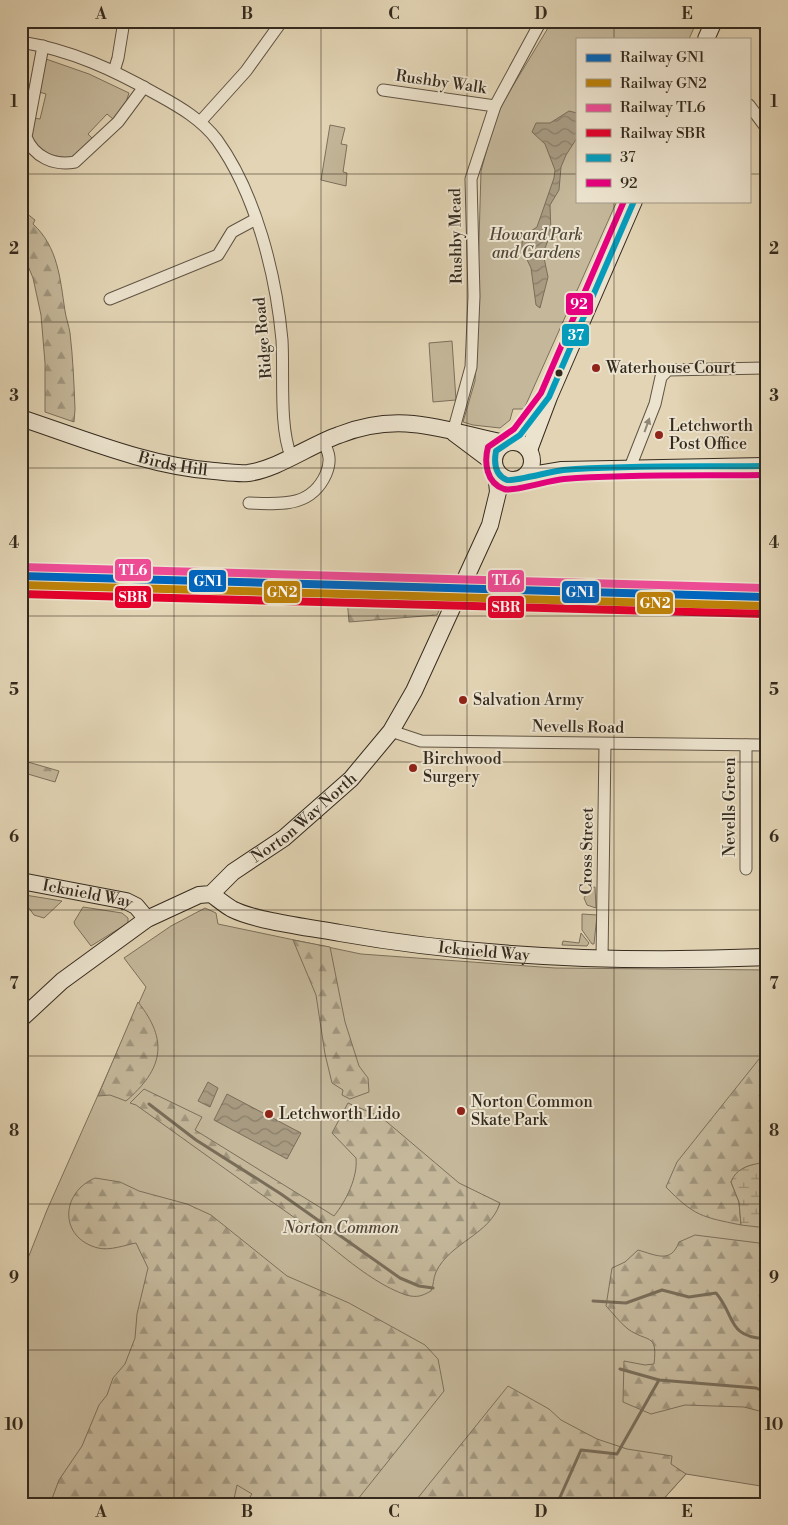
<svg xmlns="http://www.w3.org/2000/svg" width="788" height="1525" font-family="'Libre Bodoni',serif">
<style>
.green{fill:#c4b79a;stroke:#7c705c}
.forest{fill:url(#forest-firs);stroke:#7c705c}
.wetland{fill:url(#wetland-marsh);stroke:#7c705c}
.water{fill:url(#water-waves);stroke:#796d59}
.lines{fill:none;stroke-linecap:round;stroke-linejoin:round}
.stream{stroke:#796d59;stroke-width:3}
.street-casing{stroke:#605444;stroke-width:13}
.secondary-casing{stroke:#342a1e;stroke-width:18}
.street{stroke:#ece3ce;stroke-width:11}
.secondary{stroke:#ece3ce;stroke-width:16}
.bus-1-casing{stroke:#ece3ce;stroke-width:10}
.bus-2-casing{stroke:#ece3ce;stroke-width:10}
.bus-1{stroke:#059cbc;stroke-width:6}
.bus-2{stroke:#e5007d;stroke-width:6}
.rail-1-casing{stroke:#ece3ce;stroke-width:11}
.rail-2-casing{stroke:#ece3ce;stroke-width:11}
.rail-3-casing{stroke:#ece3ce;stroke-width:11}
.rail-4-casing{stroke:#ece3ce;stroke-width:11}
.rail-1{stroke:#0065bd;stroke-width:8}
.rail-2{stroke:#bc8109;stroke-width:8}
.rail-3{stroke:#ee4b95;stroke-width:8}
.rail-4{stroke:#e4002b;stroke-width:8}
.oneway{fill:#908676}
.grid{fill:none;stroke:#342a1e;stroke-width:1;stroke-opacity:0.55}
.poi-dot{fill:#8f2418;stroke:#ece3ce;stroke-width:2}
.bus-dot{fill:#342a1e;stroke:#ece3ce;stroke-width:2}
.labels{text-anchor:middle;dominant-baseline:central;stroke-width:4;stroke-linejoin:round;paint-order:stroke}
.street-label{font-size:16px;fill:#342a1e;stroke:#ece3ce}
.park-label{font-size:16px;font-style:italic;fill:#514637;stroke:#ece3ce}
.poi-label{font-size:16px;fill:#342a1e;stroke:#ece3ce;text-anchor:start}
.line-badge{stroke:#ece3ce;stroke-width:2}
.badge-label{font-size:14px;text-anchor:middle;font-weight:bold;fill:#fff}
.neatline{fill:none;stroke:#342a1e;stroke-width:2}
.grid-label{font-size:16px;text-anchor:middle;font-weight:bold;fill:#342a1e}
</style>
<defs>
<pattern id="forest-firs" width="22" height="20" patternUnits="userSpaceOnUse" patternTransform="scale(1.25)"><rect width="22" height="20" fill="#c4b79a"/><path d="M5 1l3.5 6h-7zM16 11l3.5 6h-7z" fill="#a0957d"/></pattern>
<pattern id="wetland-marsh" width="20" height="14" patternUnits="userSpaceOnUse" patternTransform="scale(1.25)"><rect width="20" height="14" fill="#c4b79a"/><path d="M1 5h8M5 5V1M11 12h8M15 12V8" fill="none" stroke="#a0957d"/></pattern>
<pattern id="water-waves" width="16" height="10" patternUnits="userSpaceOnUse" patternTransform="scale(1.25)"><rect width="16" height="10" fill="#a79a81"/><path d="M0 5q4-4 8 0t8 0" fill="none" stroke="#897e69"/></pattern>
</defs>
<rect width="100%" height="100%" fill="#e2d4b4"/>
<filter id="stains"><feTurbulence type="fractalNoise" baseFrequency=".004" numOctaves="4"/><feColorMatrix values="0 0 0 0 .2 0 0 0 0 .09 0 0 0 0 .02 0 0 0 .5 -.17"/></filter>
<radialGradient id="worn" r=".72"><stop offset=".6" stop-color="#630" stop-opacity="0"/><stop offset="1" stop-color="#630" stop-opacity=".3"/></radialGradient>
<g class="green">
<path d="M555 21H697L689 39H577V201H617L524 409H513L510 420 500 428 473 425 463 422 475 381 481 171 497 112 548 28Z"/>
<path d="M46 59 89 74 129 93 125 105 113 119 107 114 88 134 94 140 70 158C52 157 41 152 31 137L34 118 40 119 46 94 39 92Z"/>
<path d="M330 125 345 128 341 144 347 145 343 172 347 173 346 186 321 180Z"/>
<path d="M452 341 456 400 433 402 429 343Z"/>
<path d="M595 887 596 908 587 905 584 898 590 888Z"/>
<path d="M25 895 62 901 44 918 34 915 23 900Z"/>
<path d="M83 907 122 913 128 918V923L91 946 75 925 74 922Z"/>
<path d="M205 908 216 913 218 924 361 954 555 968 767 970V1487L686 1474 659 1504H21V1276L47 1210 146 987 124 958 171 926Z"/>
<path d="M582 914 597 915 594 944H592L582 930Z"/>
<path d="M581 933 589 943 587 946 562 945 563 941 579 943Z"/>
</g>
<g class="forest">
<path d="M21 209 35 220 33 224C58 247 60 278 65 311 66 318 69 326 70 333 73 358 74 384 75 409L74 422 45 412V363L41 315 33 278 21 249Z"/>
<path d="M347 598 443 602 437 615 349 622Z"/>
<path d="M21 760 59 771 55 782 21 772Z"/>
<path d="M293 940 330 947 345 1022 359 1066 368 1078 369 1092 350 1099 342 1095 343 1090 332 1083 325 1054 316 995Z"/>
<path d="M138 1002C169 1041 163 1069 126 1101L110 1095 98 1096Z"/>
<path d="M767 1049V1166C752 1161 737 1169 731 1182L739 1202 741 1225C702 1217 694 1216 666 1187L677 1162Z"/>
<path d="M144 1089 202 1117 195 1130 334 1216C346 1201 358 1177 356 1158L332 1133 348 1103 381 1117 459 1183 500 1203C490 1235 450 1242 436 1272 433 1278 434 1285 431 1291 422 1296 417 1298 406 1295 365 1281 324 1238 288 1213 237 1178 187 1141 136 1105L130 1103Z"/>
<path d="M95 1178 120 1182 139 1191 187 1204 211 1215 287 1276 349 1303 425 1345 438 1359 444 1391 354 1504H245L252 1494 237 1485 234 1499 229 1504H50L59 1480 82 1446 99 1405 107 1395 113 1378 125 1364 135 1338 137 1314 148 1268 136 1243C125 1245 110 1251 98 1248 59 1238 60 1193 95 1178Z"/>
<path d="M695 1235 767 1244V1413L744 1407 685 1405 651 1414 623 1402 624 1361 645 1365 654 1364C658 1332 647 1343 628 1329 620 1323 613 1313 606 1306L612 1268 625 1262 638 1250C656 1255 671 1264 679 1242Z"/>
<path d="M508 1386 549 1409 561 1420 597 1439 627 1449 672 1456 671 1464 686 1474 659 1504H413Z"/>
</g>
<path class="wetland" d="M760 1163 767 1166V1228L741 1225 739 1202 731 1182C736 1169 746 1166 760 1163Z"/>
<g class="water">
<path d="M569 111 577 113V138L566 155 561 167 559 190 550 205 551 233 543 253 548 277 540 308 536 305 531 268 522 249V242L528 233 537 227 554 178 555 170 545 144 532 132 536 123H550Z"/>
<path d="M208 1082 218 1088 210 1107 198 1101Z"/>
<path d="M227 1094 301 1133 287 1159 214 1120Z"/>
</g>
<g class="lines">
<g class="stream">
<path d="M149 1104 196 1140 281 1194 400 1278 419 1286 433 1288"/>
<path d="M593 1301 626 1303 662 1290 689 1297 716 1293C736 1316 726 1337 767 1339"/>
<path d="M620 1369 659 1380 756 1388 767 1393"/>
<path d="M557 1504 581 1450 617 1454 659 1380"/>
</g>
<g class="street-casing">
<g id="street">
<path d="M759 21 767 28"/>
<path d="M21 42C71 50 114 70 158 95 180 107 202 120 217 140 256 194 276 275 282 340 284 373 279 427 291 456"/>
<path d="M43 46 26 137C34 157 54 166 75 162L118 122 144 87"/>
<path d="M114 71 118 58 124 21"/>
<path d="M383 90 495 106"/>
<path d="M749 105 767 129"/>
<path d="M200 122 246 71 282 21"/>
<path d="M767 166V178"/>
<path d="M110 299 218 255 232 232 256 219"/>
<path d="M453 432 471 367 474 296 471 179 495 106 541 21"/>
<path d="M629 470 655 404 661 377 668 370 767 368"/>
<path d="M249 503C280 504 311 508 326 474 331 462 330 453 323 442"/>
<path d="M391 731 421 741 767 745"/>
<path d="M746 745V869"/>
<path d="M602 959 605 744"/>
</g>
</g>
<g class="secondary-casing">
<g id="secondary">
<path d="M706 39 714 21"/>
<path id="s1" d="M21 418C84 439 148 466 214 471 225 472 238 474 248 473 278 469 310 445 339 435 402 410 444 431 505 443"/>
<path d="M454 433 494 463"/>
<circle cx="513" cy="461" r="19"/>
<path d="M529 450 549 397 634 201"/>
<path d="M526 476 562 470 767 466"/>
<path id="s2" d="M21 881 126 901 136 906 147 919"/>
<path id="s3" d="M211 894C218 899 225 905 232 909 255 921 312 928 340 933 481 958 624 963 767 957"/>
<path id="s4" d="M21 1019 62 981 147 919 199 895 211 894 233 872 284 838 351 779 391 731 414 691 490 525 498 492 496 470"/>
</g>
</g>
<use href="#street" class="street"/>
<use href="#secondary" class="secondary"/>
<g class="bus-1-casing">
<path id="bus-1" d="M634 201 549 397 520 435 496 451C494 462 494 475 507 480 512 482 553 471 563 470 631 465 699 467 767 466"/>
</g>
<g class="bus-2-casing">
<path id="bus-2" d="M624 201 541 393 514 429 488 447C484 462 486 483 504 489 515 492 549 480 564 479 631 474 699 476 767 475"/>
</g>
<use href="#bus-1" class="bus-1"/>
<use href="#bus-2" class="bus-2"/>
<g class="rail-1-casing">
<path id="rail-1" d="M21 576 767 597"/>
</g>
<g class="rail-2-casing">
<path id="rail-2" d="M21 585 767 606"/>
</g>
<g class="rail-3-casing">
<path id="rail-3" d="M21 567 767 588"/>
</g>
<g class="rail-4-casing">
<path id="rail-4" d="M21 594 767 614"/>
</g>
<use href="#rail-1" class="rail-1"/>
<use href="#rail-2" class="rail-2"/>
<use href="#rail-3" class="rail-3"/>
<use href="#rail-4" class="rail-4"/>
</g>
<defs><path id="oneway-solid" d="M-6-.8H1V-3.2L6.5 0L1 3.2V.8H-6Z" transform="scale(1.25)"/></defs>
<use class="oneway" href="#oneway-solid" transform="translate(647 425) rotate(-70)"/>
<path class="grid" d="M174 21V1504M321 21V1504M467 21V1504M614 21V39M21 174H577M749 174H767M614 201V1504M21 322H767M21 468H767M21 616H767M21 762H767M21 910H767M21 1056H767M21 1204H767M21 1350H767"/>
<g class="poi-dot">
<circle cx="596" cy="368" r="5"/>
<circle cx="659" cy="435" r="5"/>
<circle cx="463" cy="700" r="5"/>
<circle cx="413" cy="768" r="5"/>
<circle cx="461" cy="1111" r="5"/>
<circle cx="269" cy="1114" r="5"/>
</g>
<circle class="bus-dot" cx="559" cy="373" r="4.5"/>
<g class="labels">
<g class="street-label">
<text transform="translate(441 82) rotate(8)">Rushby Walk</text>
<text transform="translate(456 236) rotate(-91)">Rushby Mead</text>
<text transform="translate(263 338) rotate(-95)">Ridge Road</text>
<text stroke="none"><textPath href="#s1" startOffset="159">Birds Hill</textPath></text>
<text transform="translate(578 727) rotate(1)">Nevells Road</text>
<text transform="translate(730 807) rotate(-90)">Nevells Green</text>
<text stroke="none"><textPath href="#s4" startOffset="351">Norton Way North</textPath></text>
<text transform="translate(587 851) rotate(-89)">Cross Street</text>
<text stroke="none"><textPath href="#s2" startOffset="68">Icknield Way</textPath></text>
<text stroke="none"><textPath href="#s3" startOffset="282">Icknield Way</textPath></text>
</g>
<g class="park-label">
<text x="536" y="235">Howard Park<tspan x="536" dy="18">and Gardens</tspan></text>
<text x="341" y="1228">Norton Common</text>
</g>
<g class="poi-label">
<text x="606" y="368">Waterhouse Court</text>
<text x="669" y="426">Letchworth<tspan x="669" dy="18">Post Office</tspan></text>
<text x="473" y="700">Salvation Army</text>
<text x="423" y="759">Birchwood<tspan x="423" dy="18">Surgery</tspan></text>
<text x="471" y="1102">Norton Common<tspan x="471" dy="18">Skate Park</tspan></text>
<text x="279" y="1114">Letchworth Lido</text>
</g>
</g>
<g class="line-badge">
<rect x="565" y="292" width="29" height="24" rx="5" fill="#e5007d"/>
<rect x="561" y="323" width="29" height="24" rx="5" fill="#059cbc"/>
<rect x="114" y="558" width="38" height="24" rx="5" fill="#ee4b95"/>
<rect x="487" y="569" width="38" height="24" rx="5" fill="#ee4b95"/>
<rect x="188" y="569" width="39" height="24" rx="5" fill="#0065bd"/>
<rect x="561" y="580" width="39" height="24" rx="5" fill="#0065bd"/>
<rect x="263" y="580" width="38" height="24" rx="5" fill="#bc8109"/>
<rect x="114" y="585" width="38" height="24" rx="5" fill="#e4002b"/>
<rect x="636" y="591" width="38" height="24" rx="5" fill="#bc8109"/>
<rect x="487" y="595" width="38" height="24" rx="5" fill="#e4002b"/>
</g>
<g class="badge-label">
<text x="579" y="309">92</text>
<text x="576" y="340">37</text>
<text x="133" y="575">TL6</text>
<text x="506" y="585">TL6</text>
<text x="208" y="586">GN1</text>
<text x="580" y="597">GN1</text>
<text x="282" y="597">GN2</text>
<text x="133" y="602">SBR</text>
<text x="655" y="608">GN2</text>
<text x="506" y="612">SBR</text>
</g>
<rect width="788" height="1525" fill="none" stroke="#e2d4b4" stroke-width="55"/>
<rect x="576" y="38" width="175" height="165" fill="#ece3ce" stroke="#a29988"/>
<rect x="586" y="54" width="25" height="8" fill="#0065bd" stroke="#a29988"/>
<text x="620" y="62" font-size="15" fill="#342a1e">Railway GN1</text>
<rect x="586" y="79" width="25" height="8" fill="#bc8109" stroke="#a29988"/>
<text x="620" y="88" font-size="15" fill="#342a1e">Railway GN2</text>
<rect x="586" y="104" width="25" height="8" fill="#ee4b95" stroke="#a29988"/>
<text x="620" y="112" font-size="15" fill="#342a1e">Railway TL6</text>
<rect x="586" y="129" width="25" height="8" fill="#e4002b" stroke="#a29988"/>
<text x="620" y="138" font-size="15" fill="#342a1e">Railway SBR</text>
<rect x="586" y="154" width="25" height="8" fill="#059cbc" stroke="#a29988"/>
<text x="620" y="162" font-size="15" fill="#342a1e">37</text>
<rect x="586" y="179" width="25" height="8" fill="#e5007d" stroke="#a29988"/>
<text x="620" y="188" font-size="15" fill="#342a1e">92</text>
<rect x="28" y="28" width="732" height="1470" class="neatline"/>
<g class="grid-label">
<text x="101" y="19">A</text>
<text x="247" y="19">B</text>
<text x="394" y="19">C</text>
<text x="541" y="19">D</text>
<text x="687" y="19">E</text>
<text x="14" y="107">1</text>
<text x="774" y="107">1</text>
<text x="14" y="254">2</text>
<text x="774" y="254">2</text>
<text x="14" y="401">3</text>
<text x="774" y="401">3</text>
<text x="14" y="548">4</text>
<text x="774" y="548">4</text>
<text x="14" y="695">5</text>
<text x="774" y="695">5</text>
<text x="14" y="842">6</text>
<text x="774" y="842">6</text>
<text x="14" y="989">7</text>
<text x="774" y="989">7</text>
<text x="14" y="1136">8</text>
<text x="774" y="1136">8</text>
<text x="14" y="1283">9</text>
<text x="774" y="1283">9</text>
<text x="14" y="1430">10</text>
<text x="774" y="1430">10</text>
<text x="101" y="1517">A</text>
<text x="247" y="1517">B</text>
<text x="394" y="1517">C</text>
<text x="541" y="1517">D</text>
<text x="687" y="1517">E</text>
</g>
<rect width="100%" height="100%" filter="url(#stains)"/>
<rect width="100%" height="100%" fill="url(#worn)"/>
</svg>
